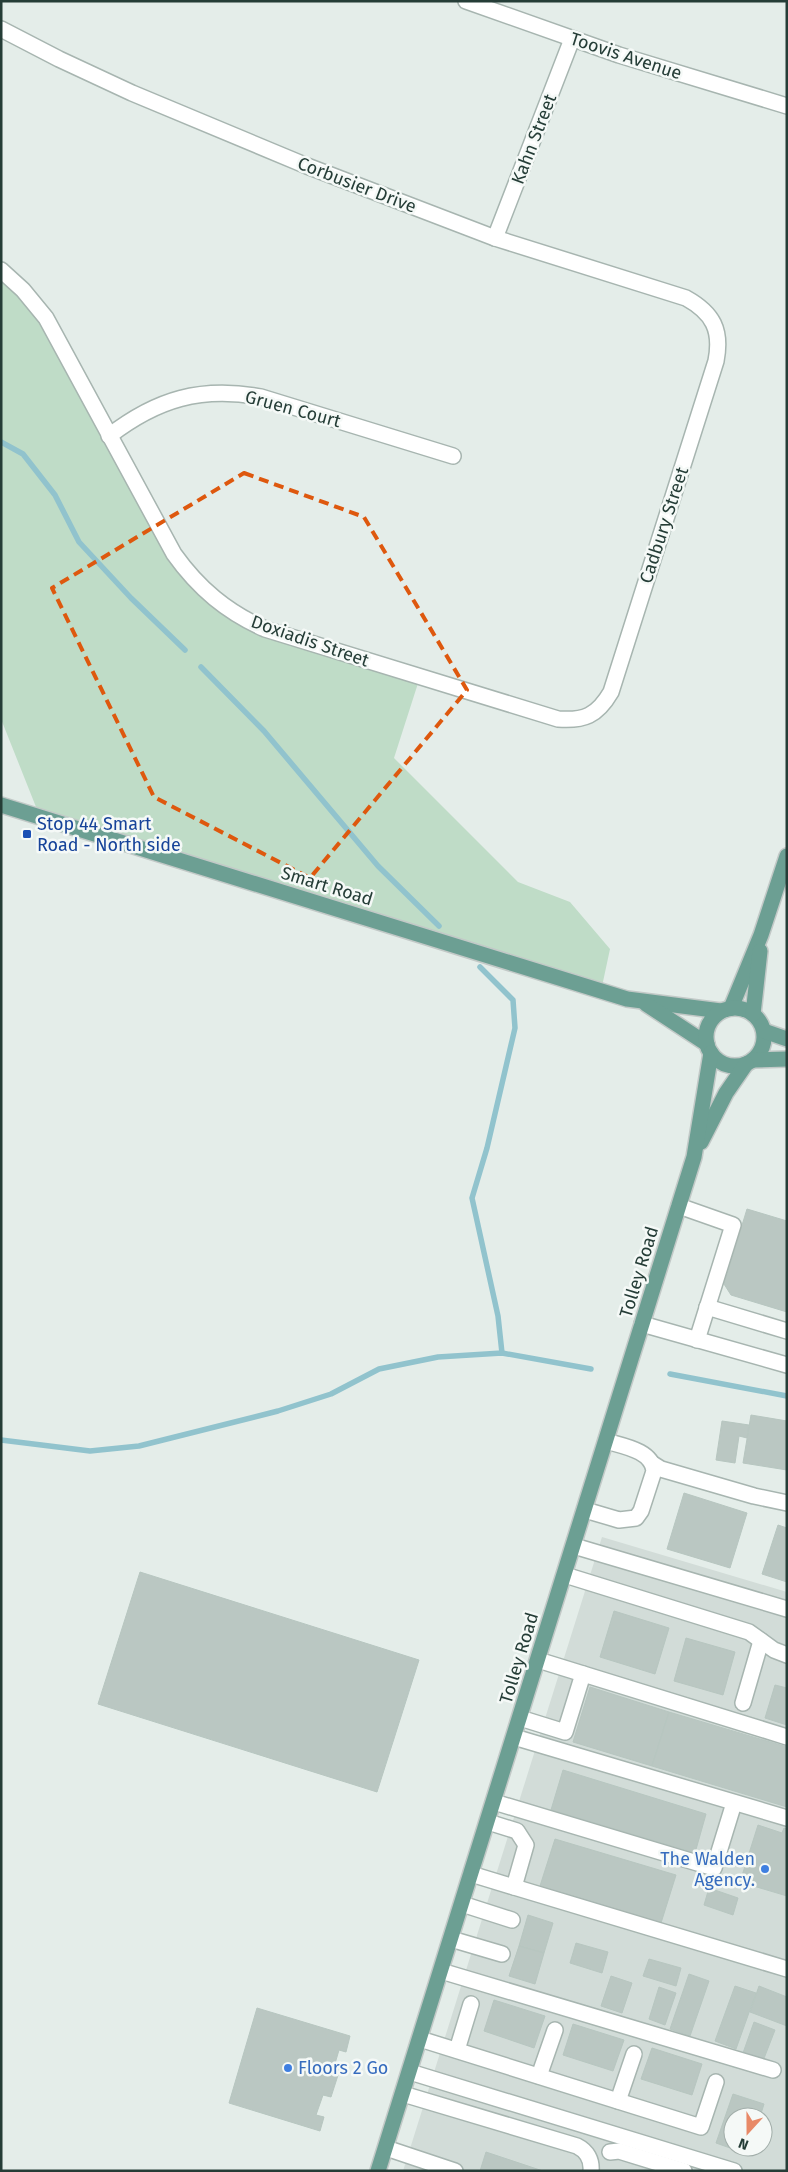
<svg xmlns="http://www.w3.org/2000/svg" width="788" height="2172" font-family="'Fira Sans',sans-serif">
<style>
.built{fill:#d2dcd8;fill-rule:evenodd}
.green{fill:#bfdcc7}
.lines{fill:none;stroke-linecap:round;stroke-linejoin:round}
.stream{stroke:#91c3cd;stroke-width:5.5}
.building{fill:#bac7c2;stroke:#b7c6c0}
.minor-casing{stroke:#a7b5b0;stroke-width:18}
.major-casing{stroke:#c2c9c7;stroke-width:18}
.minor{stroke:#fff;stroke-width:15}
.major{stroke:#6c9f93;stroke-width:15}
.marked{fill:none;stroke:#de580e;stroke-width:4;stroke-dasharray:10 6;stroke-linejoin:round}
.transit-dot{fill:#1a4fb4;stroke:#f5f9f7;stroke-width:2}
.shop-dot{fill:#3f7fe0;stroke:#f5f9f7;stroke-width:2}
.labels{text-anchor:middle;dominant-baseline:central;stroke-width:5;stroke-linejoin:round;paint-order:stroke}
.street-label{font-size:18px;fill:#253d37;stroke:#f5f9f7}
.transit-label{font-size:18px;fill:#164399;stroke:#f5f9f7;text-anchor:start}
.shop-label{font-size:18px;fill:#366cbe;stroke:#f5f9f7;text-anchor:end}
</style>
<rect width="100%" height="100%" fill="#e4ede9"/>
<path class="built" d="M602 1537 787 1592V2171H403ZM733 2117H763V2147H733Z"/>
<path class="green" d="M1 272 30 297 174 554 240 617 420 677 394 758 518 882 570 902 610 949 601 991 40 817 1 719Z"/>
<g class="lines">
<g class="stream">
<path d="M1 442 23 454 55 495 79 542 131 598 185 650"/>
<path d="M201 667 264 731 378 866 439 926"/>
<path d="M480 967 513 1000 515 1028 487 1148 472 1198 498 1316 502 1353"/>
<path d="M670 1374 787 1396"/>
<path d="M1 1440 90 1451 139 1446 278 1411 331 1394 379 1369 438 1357 502 1353 591 1369"/>
</g>
</g>
<g class="building">
<path d="M747 1209 787 1221V1312L731 1295 724 1284Z"/>
<path d="M751 1415 787 1421V1470L743 1463Z"/>
<path d="M722 1421 749 1425 747 1438 739 1436 735 1463 716 1460Z"/>
<path d="M684 1493 747 1513 730 1568 667 1549Z"/>
<path d="M778 1525 787 1528V1582L762 1574Z"/>
<path d="M140 1572 419 1660 377 1792 98 1704Z"/>
<path d="M614 1611 669 1628 655 1674 600 1657Z"/>
<path d="M686 1638 735 1652 723 1695 674 1681Z"/>
<path d="M775 1685 787 1688V1725L765 1718Z"/>
<path d="M590 1687 669 1712 652 1766 573 1742Z"/>
<path d="M669 1712 787 1747V1807L652 1766Z"/>
<path d="M563 1770 706 1814 695 1853 551 1810Z"/>
<path d="M758 1825 782 1833 784 1828 787 1829V1896L740 1882Z"/>
<path d="M555 1839 676 1875 661 1923 540 1886Z"/>
<path d="M709 1888 738 1898 733 1915 704 1905Z"/>
<path d="M528 1915 553 1923 544 1953 519 1946Z"/>
<path d="M576 1943 608 1952 602 1973 570 1963Z"/>
<path d="M519 1946 544 1953 535 1984 509 1976Z"/>
<path d="M649 1959 681 1968 676 1986 643 1976Z"/>
<path d="M689 1974 709 1981 690 2036 670 2029Z"/>
<path d="M611 1976 632 1983 622 2013 601 2006Z"/>
<path d="M735 1986 756 1993 736 2049 715 2041Z"/>
<path d="M759 1986 787 1997V2026L750 2012Z"/>
<path d="M659 1987 676 1993 665 2025 649 2019Z"/>
<path d="M494 2000 545 2016 534 2048 484 2031Z"/>
<path d="M257 2008 350 2036 346 2052 339 2050 334 2067 340 2069 331 2097 323 2095 316 2115 324 2117 320 2131 229 2103Z"/>
<path d="M754 2022 775 2030 763 2061 743 2053Z"/>
<path d="M573 2024 624 2040 613 2071 563 2055Z"/>
<path d="M652 2048 702 2064 692 2095 641 2079Z"/>
<path d="M733 2094 764 2104 760 2117H733V2147H749L747 2154 716 2143Z"/>
<path d="M486 2152 543 2171H480Z"/>
</g>
<g class="lines">
<g class="minor-casing">
<g id="minor">
<path d="M466 1 619 55 787 106"/>
<path d="M1 29 59 59 132 93 307 166 495 238 686 298C713 313 722 330 716 361L611 692C597 716 584 721 558 719L265 629C227 612 199 589 174 554L46 318 23 290 1 270"/>
<path d="M495 238 572 39"/>
<path d="M109 436C157 399 201 386 261 397L453 456"/>
<path d="M679 1206 733 1225 697 1340"/>
<path d="M707 1307 787 1331"/>
<path d="M642 1324 787 1365"/>
<path d="M653 1464 661 1469 754 1496 787 1503"/>
<path d="M585 1510 619 1520 636 1518 641 1511 654 1471C652 1450 622 1446 606 1441"/>
<path d="M574 1546 787 1609"/>
<path d="M565 1575 749 1632 774 1650 787 1655"/>
<path d="M538 1660 787 1737"/>
<path d="M743 1703 761 1641"/>
<path d="M520 1718 565 1732 583 1674"/>
<path d="M514 1737 787 1818"/>
<path d="M494 1802 714 1868 734 1803"/>
<path d="M471 1874 514 1887 526 1845 517 1831 488 1822"/>
<path d="M514 1887 787 1969"/>
<path d="M462 1904 512 1920"/>
<path d="M451 1939 502 1954"/>
<path d="M441 1971 773 2070"/>
<path d="M420 2039 701 2127 716 2082"/>
<path d="M457 2050 471 2004"/>
<path d="M410 2072 734 2171"/>
<path d="M539 2076 555 2030"/>
<path d="M403 2094 577 2146C587 2151 592 2160 591 2171"/>
<path d="M618 2101 634 2054"/>
<path d="M386 2148 455 2171"/>
<path d="M610 2152 619 2151 684 2171"/>
</g>
</g>
<g class="major-casing">
<g id="major">
<path d="M1 805 627 999 721 1011"/>
<path d="M646 1004 707 1044"/>
<path d="M731 1008 761 935 787 856"/>
<circle cx="735" cy="1037" r="29"/>
<path d="M753 1014 760 951"/>
<path d="M764 1031 787 1039"/>
<path d="M753 1060 787 1059"/>
<path d="M701 1142 726 1093 746 1064"/>
<path d="M378 2171 694 1157 711 1053"/>
</g>
</g>
<use href="#minor" class="minor"/>
<use href="#major" class="major"/>
</g>
<path class="marked" d="M244 473 364 517 467 690 310 878 154 797 52 588Z"/>
<rect class="transit-dot" x="22" y="829" width="10" height="10" rx="2.5"/>
<g class="shop-dot">
<circle cx="765" cy="1869" r="5"/>
<circle cx="288" cy="2068" r="5"/>
</g>
<g class="labels">
<g class="street-label">
<text transform="translate(626 56) rotate(18)">Toovis Avenue</text>
<text transform="translate(534 139) rotate(-69)">Kahn Street</text>
<text transform="translate(357 185) rotate(21)">Corbusier Drive</text>
<text transform="translate(293 409) rotate(15)">Gruen Court</text>
<text transform="translate(664 525) rotate(-72)">Cadbury Street</text>
<text transform="translate(310 641) rotate(19)">Doxiadis Street</text>
<text transform="translate(327 886) rotate(17)">Smart Road</text>
<text transform="translate(639 1272) rotate(-73)">Tolley Road</text>
<text transform="translate(519 1658) rotate(-73)">Tolley Road</text>
</g>
<g class="transit-label">
<text x="37" y="824">Stop 44 Smart<tspan x="37" dy="21">Road - North side</tspan></text>
</g>
<g class="shop-label">
<text x="755" y="1859">The Walden<tspan x="755" dy="21">Agency.</tspan></text>
<text x="298" y="2068" text-anchor="start">Floors 2 Go</text>
</g>
</g>
<rect width="788" height="2172" fill="none" stroke="#253d37" stroke-width="5"/>
<g transform="translate(748 2132) rotate(201)"><circle r="24" fill="#f5f9f7" stroke="#a2aeaa"/>
<path d="M0-4L9 19L0 12L-9 19Z" fill="#e88967"/>
<text y="-8" font-size="14" font-weight="bold" text-anchor="middle" fill="#253d37">N</text>
</g>
</svg>
